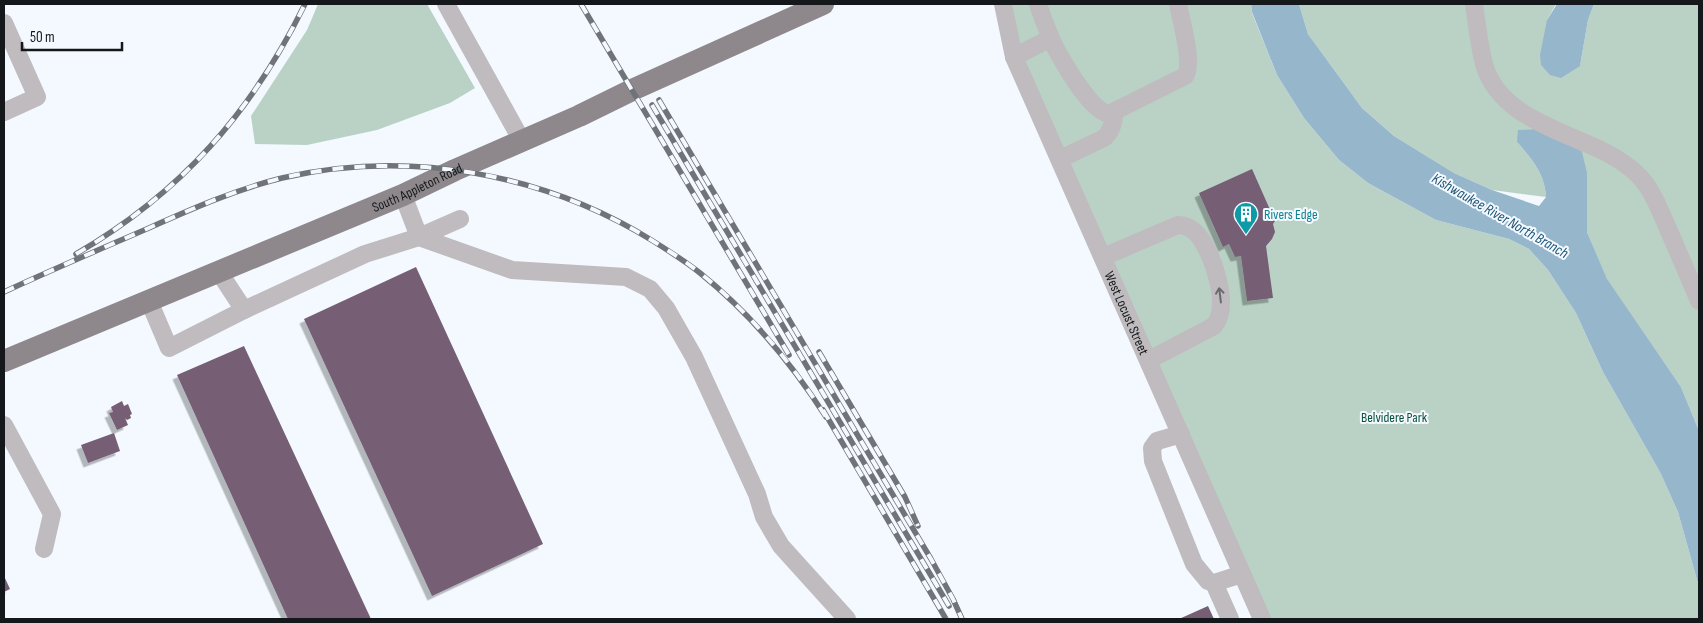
<svg xmlns="http://www.w3.org/2000/svg" width="1703" height="623" font-family="'Sofia Sans Condensed',sans-serif">
<style>
.green{fill:#bad2c6}
.water{fill:#96b6cc}
.building{fill:#765e75;filter:url(#shadow)}
.lines{fill:none;stroke-linecap:round;stroke-linejoin:round}
.minor{stroke:#bfbbbe;stroke-width:18}
.major{stroke:#8e888d;stroke-width:22}
.rail-casing{stroke:#707478;stroke-width:5.5}
.rail{stroke:#f3f9ff;stroke-width:4;stroke-dasharray:11;stroke-linecap:butt}
.oneway{stroke:#6a6a6c}
.labels{text-anchor:middle;dominant-baseline:central;stroke-width:4;stroke-linejoin:round;paint-order:stroke}
.street-label{font-size:14px;fill:#15181a;stroke:#f3f9ff}
.culture-label{font-size:14px;fill:#0d838f;stroke:#f3f9ff;text-anchor:start}
.park-label{font-size:14px;fill:#095039;stroke:#f3f9ff}
.water-label{font-size:15px;font-style:italic;fill:#1e5474;stroke:#f3f9ff}
</style>
<defs>
<filter id="shadow"><feDropShadow dx="-4.5" dy="4.5" stdDeviation="0" flood-color="#0004"/></filter>
</defs>
<rect width="100%" height="100%" fill="#f3f9ff"/>
<g class="green">
<path d="M318 4H427L475 88 450 103 377 130 307 145 255 144 251 116 307 30Z"/>
<path d="M1003 4H1251L1252 13 1277 75 1304 118 1339 160 1368 183 1436 220 1509 239 1529 249 1548 270 1576 313 1603 372 1661 474 1678 512 1699 587V619H1262L1060 159Z"/>
<path d="M1299 4H1556L1547 20 1580 66 1588 20 1594 4H1699V431L1681 387 1607 280 1587 232V173L1517 142C1532 159 1545 174 1546 197L1492 190 1454 173 1394 136 1362 108 1308 34Z"/>
</g>
<g class="water">
<path d="M1251 4H1299L1308 34 1362 108 1394 136 1454 173 1492 190 1539 206 1546 197C1545 174 1532 159 1517 142L1518 130 1540 129 1574 143 1582 152 1587 173V232L1607 279 1681 387 1699 431V587L1678 512 1661 474 1603 372 1576 313 1548 270 1529 249 1509 239 1436 220 1368 183 1339 160 1304 118 1277 75 1252 12Z"/>
<path d="M1557 4H1594L1588 20 1580 66 1561 78 1550 75 1541 65 1540 55 1547 20Z"/>
</g>
<g class="building">
<path d="M1252 169 1275 221 1273 224 1275 232 1272 239 1266 246 1273 298 1247 301 1241 256 1235 257 1229 244 1223 247 1199 193Z"/>
<path d="M416 267 543 544 432 596 304 319Z"/>
<path d="M244 346 371 619H288L177 375Z"/>
<path d="M122 401 124 406 128 404 132 414 130 415 131 418 127 420 125 418 128 425 117 430 109 413 113 412 111 407Z"/>
<path d="M114 433 120 451 88 463 81 445Z"/>
<path d="M4 576 10 589 4 592Z"/>
<path d="M1208 606 1214 619H1179Z"/>
</g>
<g class="lines">
<g class="minor">
<path d="M446 4 522 141"/>
<path id="s1" d="M1003 4 1014 57 1262 619"/>
<path d="M1038 4C1044 22 1051 42 1061 58 1069 72 1093 112 1109 114L1185 76C1194 64 1181 20 1178 4"/>
<path d="M1474 4C1477 24 1479 45 1484 64 1496 107 1541 124 1578 140 1600 149 1620 158 1637 174 1652 188 1661 213 1669 231 1679 254 1689 277 1699 301"/>
<path d="M4 23 37 97 4 112"/>
<path d="M1014 57 1051 38"/>
<path d="M1060 159 1104 138C1112 131 1114 122 1114 112"/>
<path d="M403 195 419 237 512 270 626 277 650 289 666 308 694 357 757 494 764 517 781 546 847 619"/>
<path d="M1103 257 1178 225C1186 225 1193 229 1198 235 1213 254 1231 306 1214 326L1149 360"/>
<path d="M219 272 244 310"/>
<path d="M149 301 169 348 244 310 365 254 419 237 460 219"/>
<path d="M4 425 52 514 44 549"/>
<path d="M1181 434 1157 441 1152 448 1153 461 1194 564 1208 581 1214 583 1242 574"/>
<path d="M1214 583 1230 619"/>
</g>
<path class="major" id="s2" d="M4 361 403 195 455 170 579 116 632 90 823 4"/>
<g class="rail-casing">
<g id="rail">
<path d="M581 4 789 355"/>
<path d="M659 100 931 559 953 599 962 619"/>
<path d="M652 105 949 606"/>
<path d="M76 254C181 193 252 112 305 4"/>
<path d="M4 292C49 271 96 251 142 231 187 211 233 190 282 178 409 149 543 173 653 241 669 251 685 261 700 273 751 314 791 362 826 417"/>
<path d="M819 352 905 497 918 526"/>
<path d="M823 410 946 619"/>
</g>
</g>
<use href="#rail" class="rail"/>
</g>
<defs><path id="oneway-shaft" d="M-6 0H5M1.5-3L5.5 0L1.5 3" fill="none" stroke-width="1.6" stroke-linecap="round" stroke-linejoin="round" transform="scale(1.25)"/></defs>
<use class="oneway" href="#oneway-shaft" transform="translate(1220 295) rotate(-97)"/>
<defs>
<g id="building-pin" transform="scale(1.25)"><path d="M0 17L-7.5 6A9.5 9.5 0 1 1 7.5 6Z" fill="#0f9aa8" stroke="#f3f9ff"/><path d="M-4-6H4V6H1V3H-1V6H-4ZM-2.5-4.3h1.7v1.8h-1.7ZM.8-4.3h1.7v1.8H.8ZM-2.5-1h1.7V.8h-1.7ZM.8-1h1.7V.8H.8Z" fill="#fff"/></g>
</defs>
<g fill-rule="evenodd">
<use href="#building-pin" x="1246" y="214"/>
</g>
<g class="labels">
<g class="street-label">
<text stroke="none"><textPath href="#s2" startOffset="448">South Appleton Road</textPath></text>
<text stroke="none"><textPath href="#s1" startOffset="334">West Locust Street</textPath></text>
</g>
<g class="culture-label">
<text x="1264" y="214">Rivers Edge</text>
</g>
<g class="park-label">
<text x="1394" y="417">Belvidere Park</text>
</g>
<g class="water-label">
<text transform="translate(1500 216) rotate(30)">Kishwaukee River North Branch</text>
</g>
</g>
<rect width="1703" height="623" fill="none" stroke="#15181a" stroke-width="10"/>
<path d="M22 42v8h100v-8" fill="none" stroke="#15181a" stroke-width="2.5"/>
<text x="30" y="42" font-size="15" fill="#15181a" stroke="#f3f9ff" stroke-width="4" paint-order="stroke">50 m</text>
</svg>
